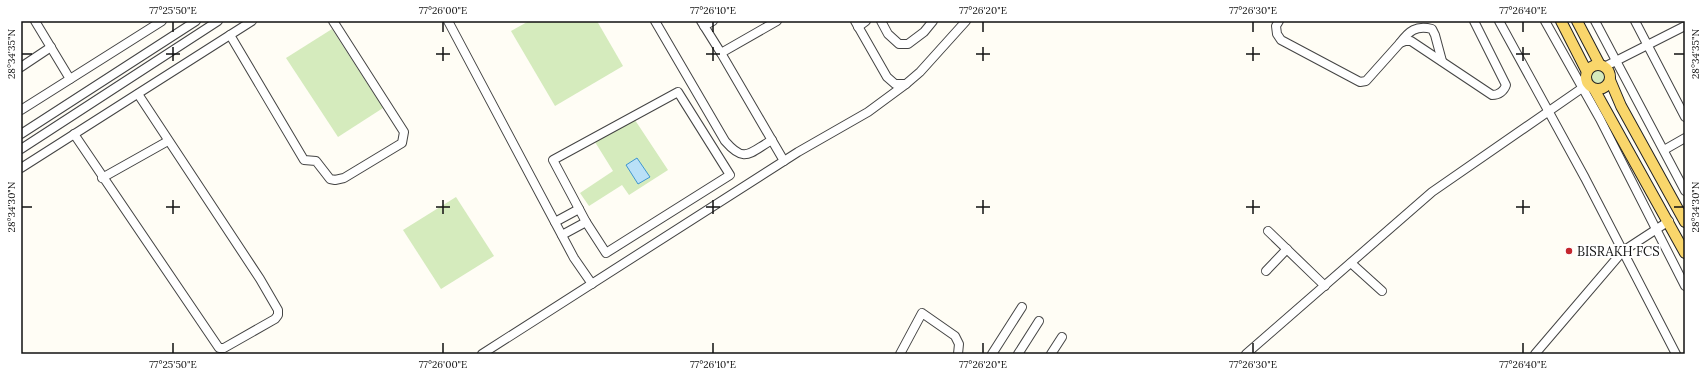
<svg xmlns="http://www.w3.org/2000/svg" width="1706" height="375" font-family="Lora,serif">
<style>
.green{fill:#d5ebbd}
.water{fill:#b9e0f7;stroke:#3f96cf}
.lines{fill:none;stroke-linecap:round;stroke-linejoin:round}
.minor-casing{stroke:#444;stroke-width:10}
.major-casing{stroke:#222;stroke-width:12}
.minor{stroke:#fff;stroke-width:8}
.major{stroke:#f9d66b;stroke-width:10}
.ticks{fill:none;stroke:#111;stroke-width:1.5}
.poi-dot{fill:#c4262e;stroke:#fff;stroke-width:1.5}
.labels{text-anchor:middle;dominant-baseline:central;stroke-width:4;stroke-linejoin:round;paint-order:stroke}
.poi-label{font-size:13px;fill:#111;stroke:#fff;text-anchor:start}
.neatline{fill:none;stroke:#111;stroke-width:1.5}
.ticks-label{font-size:10px;text-anchor:middle;fill:#111}
</style>
<rect width="100%" height="100%" fill="#fffdf5"/>
<g class="green">
<path d="M529 21H597L623 66 555 106 511 31Z"/>
<path d="M332 29 383 108 338 137 286 58Z"/>
<circle cx="1598" cy="77" r="10"/>
<path d="M633 117 668 170 629 195 622 185 589 206 580 193 613 171 595 142Z"/>
<path d="M456 197 494 256 441 289 403 230Z"/>
</g>
<path class="water" d="M637 158 650 177 638 184 626 165Z"/>
<g class="lines">
<g class="minor-casing">
<g id="minor">
<path d="M35 21 70 79"/>
<path d="M448 21 574 258 592 284"/>
<path d="M655 21 725 141C745 164 749 153 772 140"/>
<path d="M701 21 721 53"/>
<path d="M777 21 721 53 784 161"/>
<path d="M855 21 887 77 895 84H906L920 72 966 21"/>
<path d="M881 21 888 34 899 44H908L924 32 933 21"/>
<path d="M1279 21 1276 26 1277 34 1281 40 1360 82 1366 81 1400 43 1405 41H1411L1492 95C1499 95 1504 91 1506 85L1474 21"/>
<path d="M1499 21 1585 178 1676 354"/>
<path d="M1545 21 1600 119 1685 286"/>
<path d="M1595 21 1685 191"/>
<path d="M1635 21 1685 117"/>
<path d="M704 26 713 21"/>
<path d="M858 27 866 21"/>
<path d="M230 35 304 160 316 161 330 179 335 180 344 178 402 143 404 132 333 21"/>
<path d="M1400 43C1409 31 1416 25 1432 29L1435 35 1442 61"/>
<path d="M21 67 51 47"/>
<path d="M1604 67 1685 26"/>
<path d="M678 92 730 175 606 253 586 222 553 160Z"/>
<path d="M21 110 162 21"/>
<path d="M21 134 196 21"/>
<path d="M74 134 219 348H224L275 319 278 315V310L260 279 138 94"/>
<path d="M21 149 218 21"/>
<path d="M1664 150 1685 138"/>
<path d="M21 168 252 21"/>
<path d="M102 178 168 141"/>
<path d="M555 222 579 209"/>
<path d="M1268 231 1325 286"/>
<path d="M562 235 586 222"/>
<path d="M1351 263 1382 291"/>
<path d="M1266 271 1287 249"/>
<path d="M482 354 798 152 868 112 906 84"/>
<path d="M900 354 922 313 955 336 959 344 958 354"/>
<path d="M992 354 1022 307"/>
<path d="M1018 354 1039 321"/>
<path d="M1051 354 1062 337"/>
<path d="M1246 354 1432 192 1588 84"/>
<path d="M1535 354 1623 251 1669 221"/>
</g>
</g>
<g class="major-casing">
<g id="major">
<path d="M1561 21 1587 72"/>
<path d="M1577 21 1600 65"/>
<circle cx="1598" cy="77" r="12"/>
<path d="M1610 80 1621 106 1685 222"/>
<path d="M1594 89 1685 253"/>
</g>
</g>
<use href="#minor" class="minor"/>
<use href="#major" class="major"/>
</g>
<path class="ticks" d="M173 22V32M443 22V32M713 22V32M983 22V32M1253 22V32M1523 22V32M173 47V61M443 47V61M713 47V61M983 47V61M1253 47V61M1523 47V61M22 54H32M166 54H180M436 54H450M706 54H720M976 54H990M1246 54H1260M1516 54H1530M1674 54H1684M173 200V214M443 200V214M713 200V214M983 200V214M1253 200V214M1523 200V214M22 207H32M166 207H180M436 207H450M706 207H720M976 207H990M1246 207H1260M1516 207H1530M1674 207H1684M173 343V353M443 343V353M713 343V353M983 343V353M1253 343V353M1523 343V353"/>
<circle class="poi-dot" cx="1569" cy="251" r="4"/>
<g class="labels">
<g class="poi-label">
<text x="1577" y="251">BISRAKH FCS</text>
</g>
</g>
<rect width="1706" height="375" fill="none" stroke="#ffffff" stroke-width="44"/>
<rect x="22" y="22" width="1662" height="331" class="neatline"/>
<g class="ticks-label">
<text x="173" y="14">77°25'50"E</text>
<text x="443" y="14">77°26'00"E</text>
<text x="713" y="14">77°26'10"E</text>
<text x="983" y="14">77°26'20"E</text>
<text x="1253" y="14">77°26'30"E</text>
<text x="1523" y="14">77°26'40"E</text>
<text transform="translate(11 54) rotate(-90)" y="4">28°34'35"N</text>
<text transform="translate(1695 54) rotate(-90)" y="4">28°34'35"N</text>
<text transform="translate(11 207) rotate(-90)" y="4">28°34'30"N</text>
<text transform="translate(1695 207) rotate(-90)" y="4">28°34'30"N</text>
<text x="173" y="368">77°25'50"E</text>
<text x="443" y="368">77°26'00"E</text>
<text x="713" y="368">77°26'10"E</text>
<text x="983" y="368">77°26'20"E</text>
<text x="1253" y="368">77°26'30"E</text>
<text x="1523" y="368">77°26'40"E</text>
</g>
</svg>
